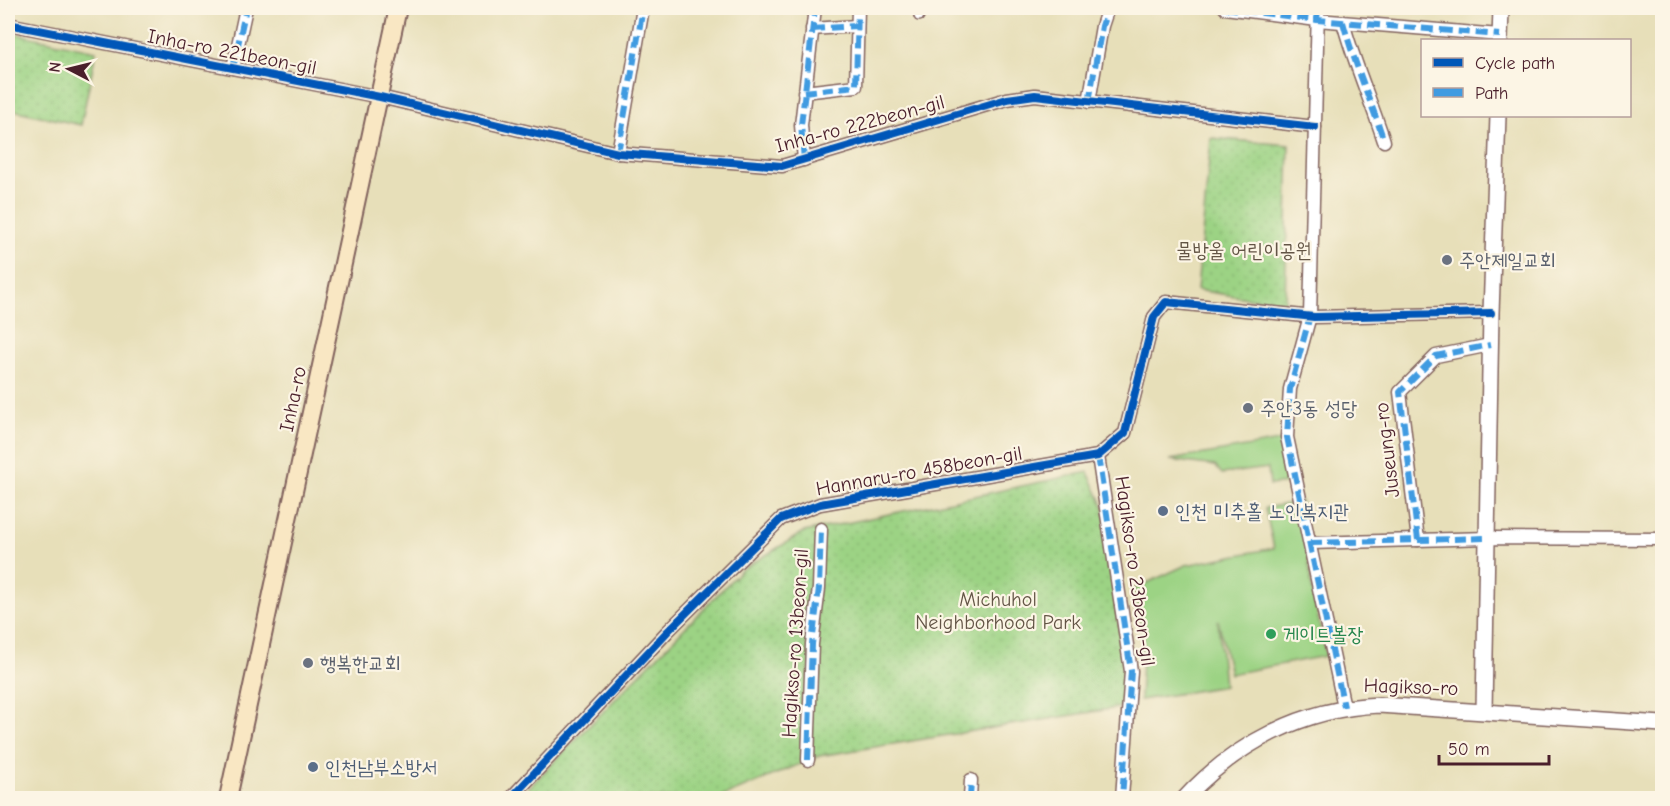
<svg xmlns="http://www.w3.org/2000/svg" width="1670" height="806" font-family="'Comic Neue','Poor Story',sans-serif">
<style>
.grass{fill:#9cd384;stroke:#737958;stroke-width:1.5}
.park{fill:url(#park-dots);stroke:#737958;stroke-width:1.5}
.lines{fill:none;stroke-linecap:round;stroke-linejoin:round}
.pedestrian-casing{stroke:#81625d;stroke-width:12}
.minor-casing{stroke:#81625d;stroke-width:15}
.tertiary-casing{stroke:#81625d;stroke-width:18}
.secondary-casing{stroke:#81625d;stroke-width:20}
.pedestrian{stroke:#fff;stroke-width:9}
.minor{stroke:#fff;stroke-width:12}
.tertiary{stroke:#fff;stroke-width:15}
.secondary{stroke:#f9e7c3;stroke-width:16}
.quiet{stroke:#409be1;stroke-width:6;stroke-dasharray:12 6;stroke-linecap:butt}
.cycleway-casing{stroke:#fcf5e5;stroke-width:11}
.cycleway{stroke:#0057b8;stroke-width:8}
.worship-dot{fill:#6b7280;stroke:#fcf5e5;stroke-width:2}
.service-dot{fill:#5c6f8a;stroke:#fcf5e5;stroke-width:2}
.leisure-dot{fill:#2e9e5b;stroke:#fcf5e5;stroke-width:2}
.labels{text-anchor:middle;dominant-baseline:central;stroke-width:4.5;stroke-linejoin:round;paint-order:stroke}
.street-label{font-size:20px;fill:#4a1f2b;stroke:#fcf5e5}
.park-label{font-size:20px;fill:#635546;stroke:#fcf5e5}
.worship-label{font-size:20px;fill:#5b616d;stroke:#fcf5e5;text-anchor:start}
.service-label{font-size:20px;fill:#4e5e75;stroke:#fcf5e5;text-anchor:start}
.leisure-label{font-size:20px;fill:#27864d;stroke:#fcf5e5;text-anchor:start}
</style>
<defs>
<pattern id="park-dots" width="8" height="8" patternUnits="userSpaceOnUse" patternTransform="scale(1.5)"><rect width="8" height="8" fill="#9cd384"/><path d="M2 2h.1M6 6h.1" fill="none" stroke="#88b572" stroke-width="1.8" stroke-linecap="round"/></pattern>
</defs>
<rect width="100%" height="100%" fill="#fcf5e5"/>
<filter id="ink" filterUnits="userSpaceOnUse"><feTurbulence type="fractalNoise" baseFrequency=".0167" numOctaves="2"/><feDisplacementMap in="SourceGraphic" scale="12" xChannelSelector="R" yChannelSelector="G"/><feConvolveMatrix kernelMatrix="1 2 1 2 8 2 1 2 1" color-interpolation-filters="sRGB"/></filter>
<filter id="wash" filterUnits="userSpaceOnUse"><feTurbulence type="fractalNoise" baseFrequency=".008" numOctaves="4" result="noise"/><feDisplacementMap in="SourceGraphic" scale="24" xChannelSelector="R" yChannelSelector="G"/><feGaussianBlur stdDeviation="1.35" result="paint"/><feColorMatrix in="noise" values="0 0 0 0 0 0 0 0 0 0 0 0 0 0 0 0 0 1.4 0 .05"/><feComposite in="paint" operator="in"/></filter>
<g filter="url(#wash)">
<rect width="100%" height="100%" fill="#e7dfb9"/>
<g class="grass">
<path d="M1285 440 1297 482 1270 485 1268 468 1222 474 1215 466 1170 460Z"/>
<path d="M1301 501 1312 588 1326 656 1230 674 1218 620 1224 686 1140 700 1143 637 1134 589 1186 565 1274 548 1265 508Z"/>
</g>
<g class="park">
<path d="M8 32 96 51 81 125 8 109Z"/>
<path d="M1211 138 1289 145 1285 304 1197 290Z"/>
<path d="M1088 472 1104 507 1124 666 1122 707 819 756 719 798H519L741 570 804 532Z"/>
</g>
</g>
<g filter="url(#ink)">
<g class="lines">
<g class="pedestrian-casing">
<path id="pedestrian" d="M919 16V8"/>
</g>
<g class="minor-casing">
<g id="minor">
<path d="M1225 8 1317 20 1500 35"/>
<path d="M1318 8 1310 316 1290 389 1287 437 1344 707"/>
<path d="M1343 22C1354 63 1371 101 1384 141"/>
<path d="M8 24 380 97 618 153 782 166 1007 99 1035 95 1315 127"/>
<path d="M812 29 856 26"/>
<path d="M233 68 246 8"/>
<path d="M804 92 856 86 858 8"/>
<path d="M1089 102 1102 26 1108 8"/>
<path d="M618 153 643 8"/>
<path d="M804 160 801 125 815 8"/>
<path d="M1098 456 1131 671 1122 798"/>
<path d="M1418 540 1400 392 1436 356 1490 345"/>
<path d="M1310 543 1488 538 1662 539"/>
<path d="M808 760 812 644 819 588 821 529"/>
<path d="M511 798 668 631 781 519 820 504 1098 456 1125 433 1154 317 1166 302 1314 317 1491 313"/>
<path d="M970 798 971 780"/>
</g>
</g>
<g class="tertiary-casing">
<g id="tertiary">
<path d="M1500 40 1501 8"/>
<path d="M1484 711 1491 313 1498 116"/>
<path d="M1185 798C1236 743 1304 708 1379 705L1662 724"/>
</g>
</g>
<g class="secondary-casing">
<path id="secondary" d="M228 798 398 8"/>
</g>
<use href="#pedestrian" class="pedestrian"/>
<use href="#minor" class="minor"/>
<use href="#tertiary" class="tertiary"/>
<use href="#secondary" class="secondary"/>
<g class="quiet">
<path d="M1225 8 1317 20 1500 35"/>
<path d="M919 16V8"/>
<path d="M1317 20 1318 8"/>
<path d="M1343 22C1354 63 1371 101 1384 141"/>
<path d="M812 29 856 26"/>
<path d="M233 68 246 8"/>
<path d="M804 92 856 86 858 8"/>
<path d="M1089 102 1102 26 1108 8"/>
<path d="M618 153 643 8"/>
<path d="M804 160 801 125 815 8"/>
<path d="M1313 317 1310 316 1290 389 1287 437 1344 707"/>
<path d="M1098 456 1131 671 1122 798"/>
<path d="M1418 540 1400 392 1436 356 1490 345"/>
<path d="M1310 543 1488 538"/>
<path d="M808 760 812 644 819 588 821 529"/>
<path d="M970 798 971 780"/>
</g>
<g class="cycleway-casing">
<g id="cycleway">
<path d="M8 24 380 97 618 153 782 166 1007 99 1035 95 1315 127"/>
<path d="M511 798 668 631 781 519 820 504 1098 456 1125 433 1154 317 1166 302 1314 317 1491 313"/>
</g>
</g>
<use href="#cycleway" class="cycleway"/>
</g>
</g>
<g class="worship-dot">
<circle cx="1447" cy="260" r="6"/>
<circle cx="1248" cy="408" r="6"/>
<circle cx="308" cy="663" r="6"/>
</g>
<g class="service-dot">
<circle cx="1163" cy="511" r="6"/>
<circle cx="313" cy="767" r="6"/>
</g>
<circle class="leisure-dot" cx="1271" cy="634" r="6"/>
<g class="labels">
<g class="street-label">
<text transform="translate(232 52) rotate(11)">Inha-ro 221beon-gil</text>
<text transform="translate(860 124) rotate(-15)">Inha-ro 222beon-gil</text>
<text transform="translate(293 399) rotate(-78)">Inha-ro</text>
<text transform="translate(1387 450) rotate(-97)">Juseung-ro</text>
<text transform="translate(919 471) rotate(-10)">Hannaru-ro 458beon-gil</text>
<text transform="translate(1135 571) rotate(82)">Hagikso-ro 23beon-gil</text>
<text transform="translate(795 643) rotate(-86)">Hagikso-ro 13beon-gil</text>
<text transform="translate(1411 687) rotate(2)">Hagikso-ro</text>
</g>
<g class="park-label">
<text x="1244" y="250">물방울 어린이공원</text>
<text x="998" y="599">Michuhol<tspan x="998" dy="23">Neighborhood Park</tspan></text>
</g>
<g class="worship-label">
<text x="1459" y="260">주안제일교회</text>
<text x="1260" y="408">주안3동 성당</text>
<text x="320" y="663">행복한교회</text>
</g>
<g class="service-label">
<text x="1175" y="511">인천 미추홀 노인복지관</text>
<text x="325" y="767">인천남부소방서</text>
</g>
<g class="leisure-label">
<text x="1283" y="634">게이트볼장</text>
</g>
</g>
<rect width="1670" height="806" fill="none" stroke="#fcf5e5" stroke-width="30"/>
<rect x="1421" y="39" width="210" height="78" fill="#fcf5e5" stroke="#b59f9b" stroke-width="1.5"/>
<rect x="1433" y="58" width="30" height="9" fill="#0057b8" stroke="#b59f9b" stroke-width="1.5"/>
<text x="1475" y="69" font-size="18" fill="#4a1f2b">Cycle path</text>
<rect x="1433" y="88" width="30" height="9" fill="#409be1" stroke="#b59f9b" stroke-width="1.5"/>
<text x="1475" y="99" font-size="18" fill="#4a1f2b">Path</text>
<g transform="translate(69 69) rotate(277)" stroke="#fcf5e5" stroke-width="4.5" paint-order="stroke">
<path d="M0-4.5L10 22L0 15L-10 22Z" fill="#4a1f2b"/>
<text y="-9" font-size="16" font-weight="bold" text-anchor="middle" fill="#4a1f2b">N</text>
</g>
<path d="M1439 755v9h110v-9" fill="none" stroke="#4a1f2b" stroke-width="3"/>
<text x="1448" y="755" font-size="18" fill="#4a1f2b" stroke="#fcf5e5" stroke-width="4.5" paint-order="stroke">50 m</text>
</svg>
